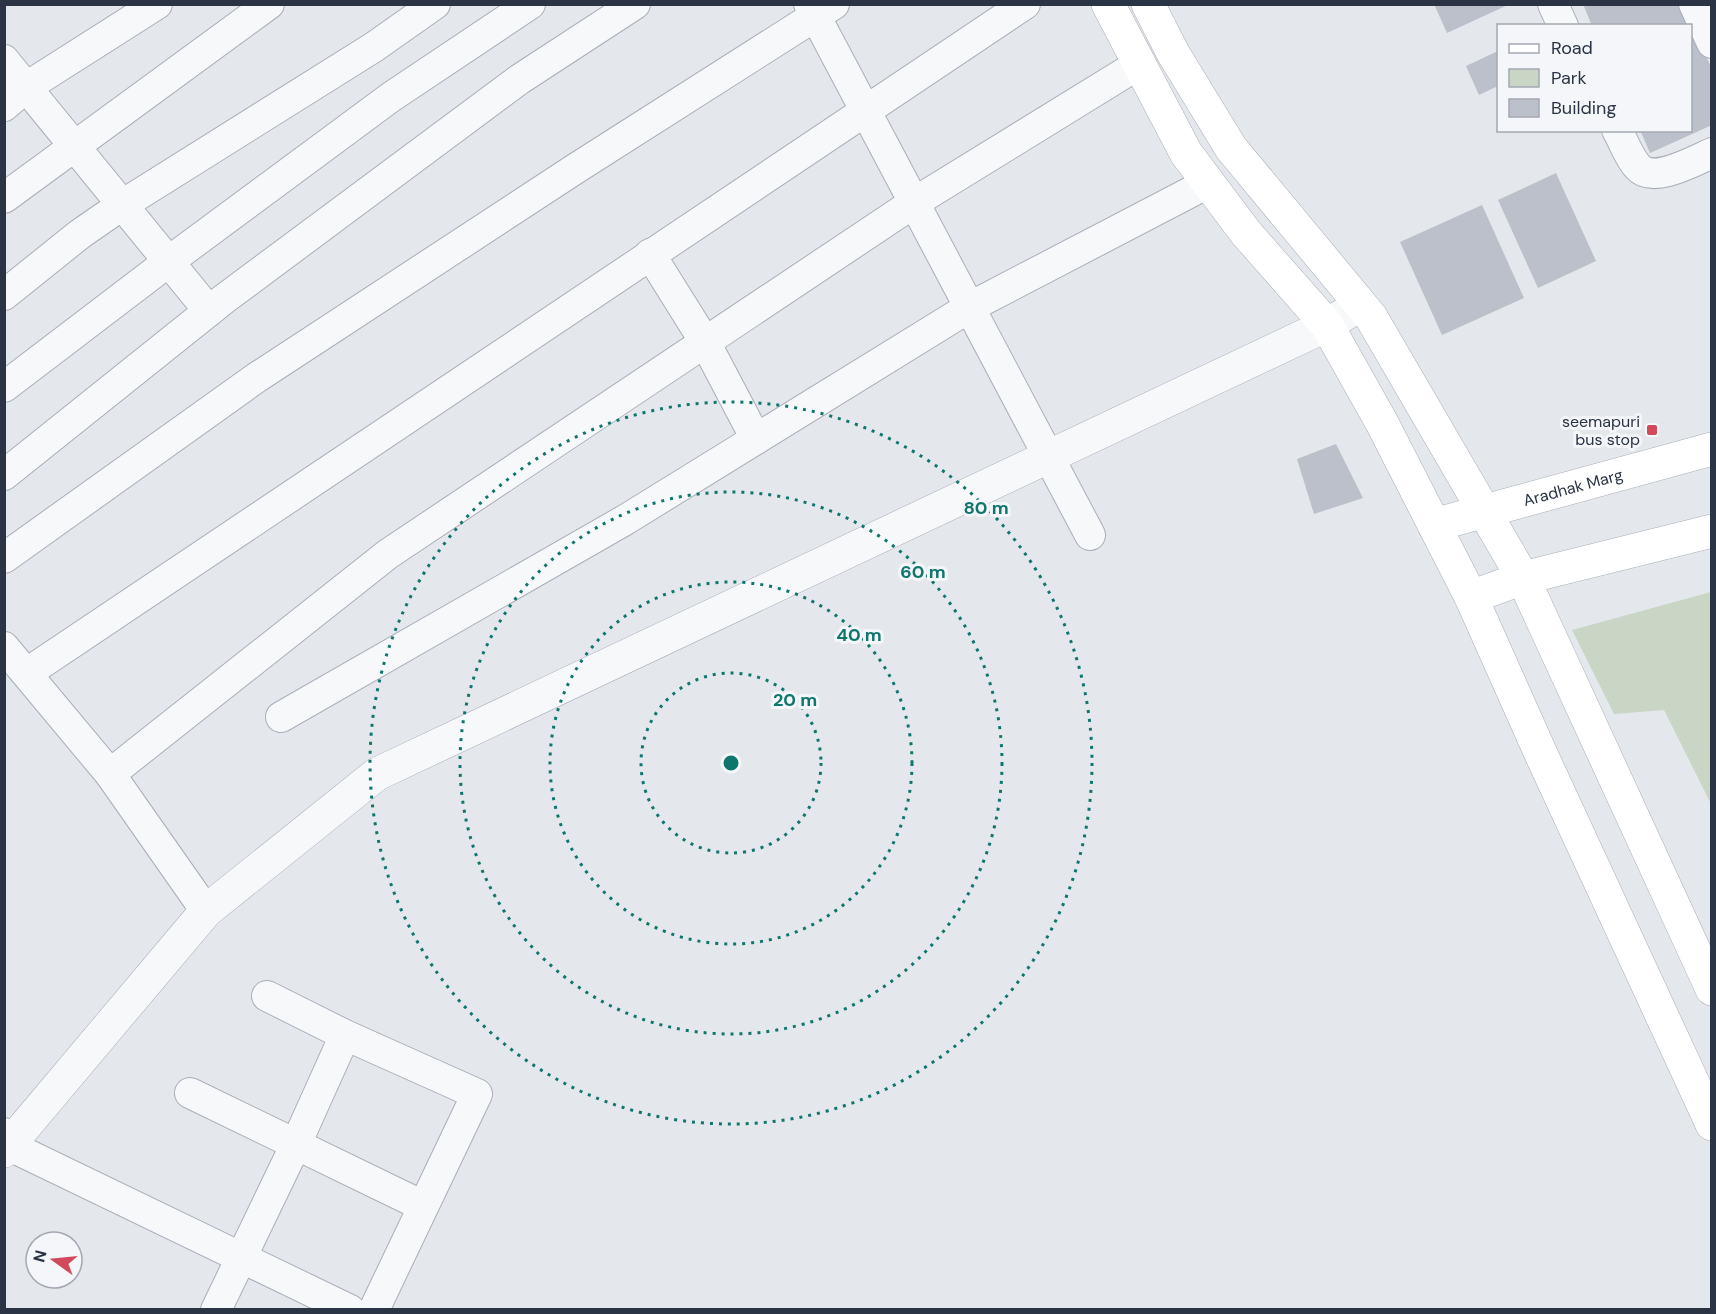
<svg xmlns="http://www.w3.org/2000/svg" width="1716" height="1314" font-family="'DM Sans',sans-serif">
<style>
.green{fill:#c9d6c5}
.building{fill:#bbc0ca}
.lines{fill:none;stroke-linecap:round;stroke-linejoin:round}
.minor-casing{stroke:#a9aeb7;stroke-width:32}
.tertiary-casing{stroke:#a9aeb7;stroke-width:34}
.secondary-casing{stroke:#a9aeb7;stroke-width:34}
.minor{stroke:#f7f8fa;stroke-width:30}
.tertiary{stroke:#f7f8fa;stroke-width:33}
.secondary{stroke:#fff;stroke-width:33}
.ring{fill:none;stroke:#0f766e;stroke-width:3;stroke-dasharray:3 6}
.poi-dot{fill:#d1495b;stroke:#f4f6f9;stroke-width:2}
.labels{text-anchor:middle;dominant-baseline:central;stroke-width:6;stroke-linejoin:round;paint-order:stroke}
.poi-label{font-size:16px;fill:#2b3445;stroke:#f4f6f9;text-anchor:end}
.street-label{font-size:16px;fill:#2b3445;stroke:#f4f6f9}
.centre{fill:#0f766e;stroke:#f4f6f9;stroke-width:3}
.ring-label{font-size:18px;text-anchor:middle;font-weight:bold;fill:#0f766e;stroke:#f4f6f9;stroke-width:6;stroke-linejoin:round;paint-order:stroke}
</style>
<rect width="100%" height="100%" fill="#e4e7ec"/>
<path class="green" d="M1711 592H1712L1711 804 1664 710 1614 714 1572 630Z"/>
<g class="building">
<path d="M1434 4H1510L1447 33Z"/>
<path d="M1583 4H1682L1712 69V125L1650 153 1640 130H1690V26H1592Z"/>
<path d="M1498 51V86L1479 95 1466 66Z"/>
<path d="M1556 173 1596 261 1538 288 1498 200Z"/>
<path d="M1482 205 1524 298 1442 335 1400 242Z"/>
<path d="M1336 444 1363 498 1314 514 1297 459Z"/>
</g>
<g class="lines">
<g class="minor-casing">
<g id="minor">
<path d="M809 4 1090 535"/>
<path d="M1553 4 1563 26"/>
<path d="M1694 4 1712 43"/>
<path d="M4 60 209 311"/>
<path d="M4 106 25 88 157 4"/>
<path d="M1617 130C1624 142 1629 158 1638 167 1653 184 1694 161 1712 153"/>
<path d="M4 198 269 4"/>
<path d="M650 254 705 342 756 439"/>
<path d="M4 295 80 234 122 205 374 47 435 4"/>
<path d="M4 387 168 262 391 97 530 4"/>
<path d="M4 475 224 299 520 79 635 4"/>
<path d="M4 558 256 378 575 169 834 4"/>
<path d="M4 647 110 774 206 911"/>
<path d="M27 673 1025 4"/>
<path d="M281 717 625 520 970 307 1208 183"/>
<path d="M110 774 388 554 915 202 1139 64"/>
<path d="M267 996 345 1035 477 1094 374 1310"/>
<path d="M190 1093 423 1206"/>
<path d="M4 1133 8 1145 350 1310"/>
<path d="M216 1310 296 1144 345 1035"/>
</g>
</g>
<g class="tertiary-casing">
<path id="tertiary" d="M4 1151 206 911 377 774 1327 325 1360 305"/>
</g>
<g class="secondary-casing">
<g id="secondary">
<path d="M1108 4 1186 153 1246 233 1327 325 1382 423 1471 597 1541 754 1712 1124"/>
<path d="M1148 4 1173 53 1231 148 1371 317 1523 578 1712 989"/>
<path id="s1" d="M1434 525 1712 449"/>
<path d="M1471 597 1523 578 1712 531"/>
</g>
</g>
<use href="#minor" class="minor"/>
<use href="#tertiary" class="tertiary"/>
<use href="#secondary" class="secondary"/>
</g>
<g class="ring">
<circle cx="731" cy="763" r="90"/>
<circle cx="731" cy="763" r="181"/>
<circle cx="731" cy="763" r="271"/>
<circle cx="731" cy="763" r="361"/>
</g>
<rect class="poi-dot" x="1646" y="424" width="12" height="12" rx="3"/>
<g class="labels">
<g class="poi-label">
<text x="1640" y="421">seemapuri<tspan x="1640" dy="18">bus stop</tspan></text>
</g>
<g class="street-label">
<text stroke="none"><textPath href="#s1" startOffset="144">Aradhak Marg</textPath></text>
</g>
</g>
<circle cx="731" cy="763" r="9" class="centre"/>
<g class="ring-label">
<text x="986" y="514">80 m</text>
<text x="923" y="578">60 m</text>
<text x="859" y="641">40 m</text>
<text x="795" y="706">20 m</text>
</g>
<rect width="1716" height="1314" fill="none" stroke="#2b3445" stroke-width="12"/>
<rect x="1497" y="24" width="195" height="108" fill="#f4f6f9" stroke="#a4a8b1" stroke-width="1.5"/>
<rect x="1509" y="44" width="30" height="9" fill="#ffffff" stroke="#a4a8b1" stroke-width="1.5"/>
<text x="1551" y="54" font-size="18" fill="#2b3445">Road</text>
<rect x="1509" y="69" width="30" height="18" fill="#c9d6c5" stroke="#a4a8b1" stroke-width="1.5"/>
<text x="1551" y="84" font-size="18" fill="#2b3445">Park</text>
<rect x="1509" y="99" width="30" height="18" fill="#bbc0ca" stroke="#a4a8b1" stroke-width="1.5"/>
<text x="1551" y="114" font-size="18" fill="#2b3445">Building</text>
<g transform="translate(54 1260) rotate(285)"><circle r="28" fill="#f4f6f9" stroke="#a4a8b1" stroke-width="1.5"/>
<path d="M0-4.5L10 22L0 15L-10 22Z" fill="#d1495b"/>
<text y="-9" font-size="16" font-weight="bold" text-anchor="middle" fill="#2b3445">N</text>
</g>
</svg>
